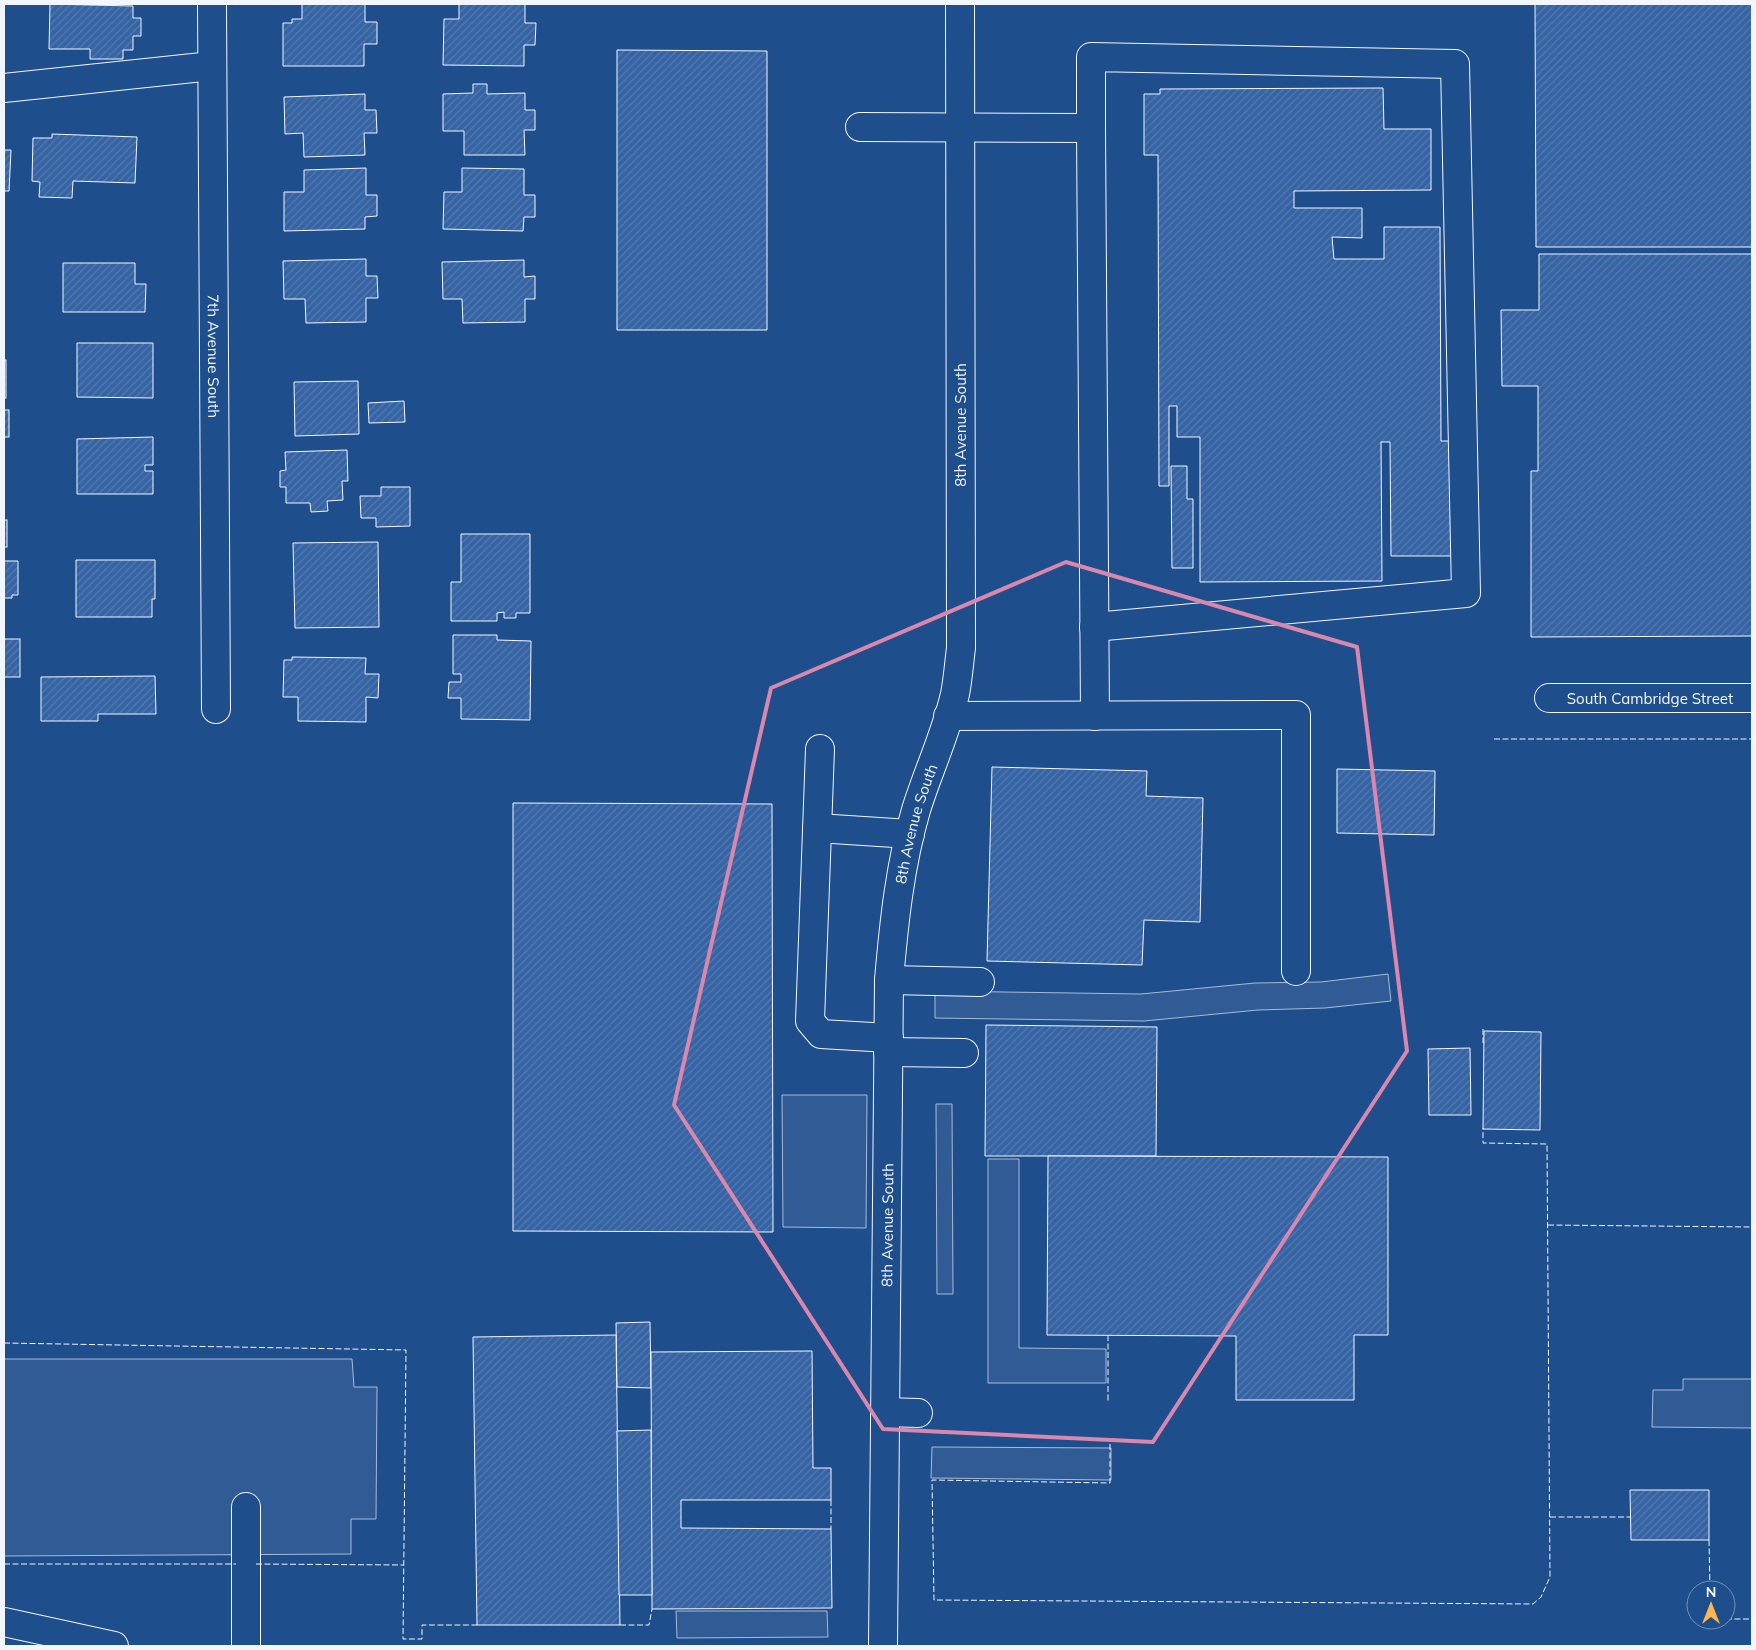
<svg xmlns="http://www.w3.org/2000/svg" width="1756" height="1650" font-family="Mulish,sans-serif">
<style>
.parking{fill:#305b95;stroke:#a8bbd7}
.building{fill:url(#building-hatch);stroke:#f2f6ff}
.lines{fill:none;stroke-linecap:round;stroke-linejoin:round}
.minor-casing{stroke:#f2f6ff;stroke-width:30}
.minor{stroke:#1f4e8c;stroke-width:28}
.fence{stroke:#f2f6ff;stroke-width:1;stroke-dasharray:6 2.5;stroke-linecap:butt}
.marked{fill:none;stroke:#da87ad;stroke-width:4;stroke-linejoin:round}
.labels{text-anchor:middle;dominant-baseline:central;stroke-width:4;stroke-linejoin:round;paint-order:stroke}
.street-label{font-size:15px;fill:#f2f6ff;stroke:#1f4e8c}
</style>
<defs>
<pattern id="building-hatch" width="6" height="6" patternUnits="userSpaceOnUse" patternTransform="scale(1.25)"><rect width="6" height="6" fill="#3563a3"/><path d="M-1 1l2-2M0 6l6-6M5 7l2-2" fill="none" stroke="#537ab1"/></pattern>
</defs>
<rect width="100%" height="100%" fill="#1f4e8c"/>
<g class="parking">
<path d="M1388 974 1391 1001 1325 1008 1258 1010 1144 1021 935 1018V991L1141 994 1255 983 1321 982Z"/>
<path d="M782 1095H867L866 1228 783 1227Z"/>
<path d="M936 1104H952L953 1294H937Z"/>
<path d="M988 1159H1019V1348L1106 1349V1383H988Z"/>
<path d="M4 1359H352L354 1387H377L376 1519H351V1554L4 1556Z"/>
<path d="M1683 1379H1752V1428L1652 1427 1653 1390H1683Z"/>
<path d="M932 1447 1111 1448V1480L931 1478Z"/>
<path d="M676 1611H827L828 1637 677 1638Z"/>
</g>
<g class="building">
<path d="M50 4 133 6V18H141V36H133V50H123V59H90V49H49Z"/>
<path d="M302 4H365V22H377V44H364V66H283V23H292V19H302Z"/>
<path d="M459 4H525V23H536L535 45H524V66L443 65 444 19H459Z"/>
<path d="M1535 4H1752V247H1536Z"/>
<path d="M617 50 767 51V330H617Z"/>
<path d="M473 84H487V94L525 93V110H535V130H524L525 155H464V131H443V94L473 93Z"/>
<path d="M1383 88 1384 129H1431V190L1294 191V208H1362V238L1332 237 1334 259H1384V227H1440L1441 441H1455L1456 556H1391L1390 442H1381L1382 581 1200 582V437H1177V406H1169V486H1159L1158 155H1144V94H1160V89Z"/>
<path d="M365 94V110H376L377 133H364L365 155 304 157 303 133 285 134 284 97Z"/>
<path d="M52 134 137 137 135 183 73 181 72 198 39 197 40 182 32 181 33 138H52Z"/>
<path d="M4 150H11L9 191H4Z"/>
<path d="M366 168V195H377V216L365 217V229L284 231V192H304V170Z"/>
<path d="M462 168 524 169V195H535V217H524L523 231 443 229 444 192H462Z"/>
<path d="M1539 254H1752V636L1531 637V471H1538V386H1502L1501 310H1539Z"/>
<path d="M366 259V276H377L378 298H366V322L306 323 305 299H284L283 261Z"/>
<path d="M524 260V277L535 276V299H525V322L463 323 462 299H443L442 262Z"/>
<path d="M63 263H135V284H146L145 312H63Z"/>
<path d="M77 343H153V398L77 397Z"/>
<rect x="4" y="360" width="2" height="38"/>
<path d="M358 381 359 434 295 436 294 382Z"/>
<path d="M404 401 405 422 369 423 368 403Z"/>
<rect x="4" y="410" width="5" height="27"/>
<path d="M153 437V465H145V471H153V494H77V439Z"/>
<path d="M347 450 348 481H342L343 500 327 501 328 511 311 512 310 503H286V487H280V471L286 470 285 452Z"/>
<path d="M1171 466H1187V499H1193V568H1172Z"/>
<path d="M381 487H410V526L376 527V518H361L360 496H381Z"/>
<rect x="4" y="520" width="3" height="27"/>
<path d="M461 534H530V613H516V618H504V612L497 613V621H451V582H461Z"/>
<path d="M378 542 379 627 295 628 293 543Z"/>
<path d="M76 560H155V599H152V617H76Z"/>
<path d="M4 561H18V595H12V598H4Z"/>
<path d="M453 635H497V640L531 641 530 720 461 719V698H448L449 682H461V674H453Z"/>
<rect x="4" y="639" width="16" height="38"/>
<path d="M292 657 366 658 365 674H379L378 698 366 697V722L298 721V697H283L284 660H292Z"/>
<path d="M155 676 156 714H98V721H41V677Z"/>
<path d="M992 767 1147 771 1146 796 1203 798 1200 922 1144 920 1142 965 987 961Z"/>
<path d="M1337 769 1435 771 1434 835 1337 833Z"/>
<path d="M513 803 772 804 773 1232 513 1231Z"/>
<path d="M986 1025 1157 1027 1156 1156H985Z"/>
<path d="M1484 1031 1541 1032 1540 1130 1483 1129Z"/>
<path d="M1470 1048 1471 1115H1429L1428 1049Z"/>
<path d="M1048 1156 1388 1157V1335H1354V1400H1236V1336L1047 1335Z"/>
<path d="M650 1322 651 1388 617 1387 616 1323Z"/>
<path d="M616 1335 620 1625H477L473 1337Z"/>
<path d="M812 1351 813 1468H831V1500H681V1528L831 1529 832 1608 652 1609 651 1352Z"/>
<path d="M651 1430 652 1595H619L617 1431Z"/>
<path d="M1630 1490H1709V1540H1631Z"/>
</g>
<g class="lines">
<g class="minor-casing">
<g id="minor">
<path id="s1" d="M212 4 216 709"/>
<path d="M4 88 212 66"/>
<path d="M860 127 1091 128 1095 716"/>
<path d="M1091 128V57L1455 64 1466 593 1094 627"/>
<path id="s2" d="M1549 698H1752"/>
<path d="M948 716 1296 715V971"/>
<path d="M820 749 810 1021 821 1034 889 1038"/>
<path d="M817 828 910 834"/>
<path d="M889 980 980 982"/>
<path d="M888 1052 964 1053"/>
<path d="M885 1412 918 1413"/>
<path d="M246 1507V1646"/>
<path d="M4 1622 114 1646"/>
<path id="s3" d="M883 1646 889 980C894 922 900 865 916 810 928 771 946 734 955 694 958 679 959 663 961 648L960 4"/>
</g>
</g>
<use href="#minor" class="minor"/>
<g class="fence">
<path d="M1494 739H1752"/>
<path d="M1483 1029V1043"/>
<path d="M1548 1225 1752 1227"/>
<path d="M1108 1335V1401"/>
<path d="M4 1343 406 1350 403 1639H422V1625H477"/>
<path d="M1110 1444V1483L932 1480 934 1600 1533 1604 1541 1597 1550 1577 1547 1144 1483 1143V1128"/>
<path d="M831 1500V1529"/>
<path d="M1550 1517H1631"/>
<path d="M1709 1540 1710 1590"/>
<path d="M4 1564H236"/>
<path d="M256 1564 403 1565"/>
<path d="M1726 1619H1752"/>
<path d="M620 1625H649L652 1609"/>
</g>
</g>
<path class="marked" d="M1066 562 1357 647 1407 1051 1153 1442 883 1429 674 1105 771 688Z"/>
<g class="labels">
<g class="street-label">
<text stroke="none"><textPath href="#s1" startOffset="352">7th Avenue South</textPath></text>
<text transform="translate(960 425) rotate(-90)">8th Avenue South</text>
<text stroke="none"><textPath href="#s2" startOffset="101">South Cambridge Street</textPath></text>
<text stroke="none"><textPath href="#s3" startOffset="825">8th Avenue South</textPath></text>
<text stroke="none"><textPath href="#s3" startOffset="421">8th Avenue South</textPath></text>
</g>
</g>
<rect width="1756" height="1650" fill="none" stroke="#f2f6ff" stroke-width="10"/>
<g transform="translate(1711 1605)"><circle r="24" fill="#1f4e8c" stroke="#7391ba"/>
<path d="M0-4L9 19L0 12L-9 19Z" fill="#ffb74d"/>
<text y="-8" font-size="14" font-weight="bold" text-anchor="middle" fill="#f2f6ff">N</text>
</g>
</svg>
